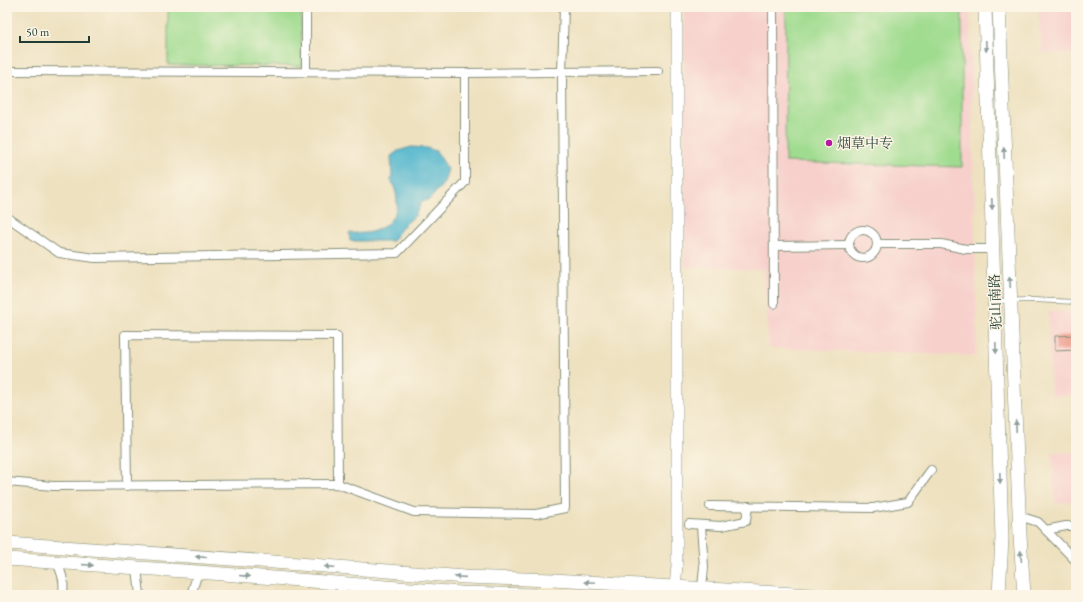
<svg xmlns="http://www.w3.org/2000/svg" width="1083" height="602" font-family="'EB Garamond','Noto Serif SC',serif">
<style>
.built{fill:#f7d0cc}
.green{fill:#a0dc90;stroke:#608c62}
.water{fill:#4fb5cd;stroke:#377980}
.building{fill:#ed9888}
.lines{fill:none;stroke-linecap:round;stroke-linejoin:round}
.lane-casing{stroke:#868f7a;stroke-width:5.5}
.street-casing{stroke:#868f7a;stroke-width:10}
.secondary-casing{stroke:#868f7a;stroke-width:12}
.primary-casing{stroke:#868f7a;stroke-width:14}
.lane{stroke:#fff;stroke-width:4}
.street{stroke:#fff;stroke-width:8}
.secondary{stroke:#fff;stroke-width:11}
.primary{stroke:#fff;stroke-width:13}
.oneway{fill:#8f9e9a}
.poi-dot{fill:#b5179e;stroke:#fcf5e5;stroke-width:1.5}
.labels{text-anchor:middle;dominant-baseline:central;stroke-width:3;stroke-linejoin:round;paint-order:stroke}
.poi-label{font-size:14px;fill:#1f3d34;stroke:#fcf5e5;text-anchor:start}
.street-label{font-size:14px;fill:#1f3d34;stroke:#fcf5e5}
</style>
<rect width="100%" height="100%" fill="#fcf5e5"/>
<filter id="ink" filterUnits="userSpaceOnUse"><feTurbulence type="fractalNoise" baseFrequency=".025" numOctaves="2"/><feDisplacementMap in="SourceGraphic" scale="8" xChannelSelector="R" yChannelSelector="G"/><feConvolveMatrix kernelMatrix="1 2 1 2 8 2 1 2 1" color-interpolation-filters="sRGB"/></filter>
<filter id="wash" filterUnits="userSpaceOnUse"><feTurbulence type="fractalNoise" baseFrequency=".012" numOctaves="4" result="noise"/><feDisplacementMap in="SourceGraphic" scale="16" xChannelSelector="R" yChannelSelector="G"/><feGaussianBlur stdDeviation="0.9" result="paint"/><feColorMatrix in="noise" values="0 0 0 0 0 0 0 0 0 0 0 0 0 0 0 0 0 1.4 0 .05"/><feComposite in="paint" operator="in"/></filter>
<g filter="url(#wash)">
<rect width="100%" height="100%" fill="#eee1c0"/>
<g class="built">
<path d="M684 7H970L977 330 976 356 769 348 764 269 685 267Z"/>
<path d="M1038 7H1076V54L1042 53Z"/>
<path d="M1048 311H1076V395L1051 396Z"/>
<path d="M1052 452 1076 453V502L1055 503Z"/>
</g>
<g class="green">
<path d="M168 7H301L302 66 168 65Z"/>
<path d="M786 7H962V167L785 162Z"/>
</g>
<path class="water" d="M411 147 427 148 436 151 448 169 444 183 429 200 422 201 415 216 404 225 392 241H350L349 233C356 233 365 234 371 232 397 225 403 202 391 180L392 176 391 156 398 151Z"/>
<g id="blocks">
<path class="building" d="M1076 335V350L1055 351V336Z"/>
</g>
</g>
<g filter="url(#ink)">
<use href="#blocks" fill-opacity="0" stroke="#868f7a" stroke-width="1"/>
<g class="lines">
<g class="lane-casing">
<path id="lane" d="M996 301 1033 300 1076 302"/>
</g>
<g class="street-casing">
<g id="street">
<path d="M773 7 774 304"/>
<path d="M7 71 465 73 658 71"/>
<path d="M306 72V7"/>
<path d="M7 217 59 253 95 258 397 253 465 182V73"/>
<circle cx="863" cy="244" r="14"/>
<path d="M878 244H941L966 249H993"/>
<path d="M774 246 849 245"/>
<path d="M7 482 53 486 338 484 414 512 536 514 565 508 562 72 564 7"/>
<path d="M127 486 125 335 337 336 338 484"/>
<path d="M710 506 873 508 908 502 931 470"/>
<path d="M1019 516 1038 522 1076 561"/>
<path d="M689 524 721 526 746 521 748 506"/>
<path d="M701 526 704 567 702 588"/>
<path d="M1046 530 1066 526H1076"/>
<path d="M57 563C62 573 66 584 62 595"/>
<path d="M137 568 140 595"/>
<path d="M191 595 198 572"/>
<path d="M340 595 343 584"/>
</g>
</g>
<g class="secondary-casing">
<path id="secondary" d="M675 587 677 565V7"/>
</g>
<g class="primary-casing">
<g id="primary">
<path d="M985 7 1002 538 999 595"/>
<path d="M999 7 1020 536 1024 595"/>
<path d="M7 543 273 562 465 577 553 580 811 595"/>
<path d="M7 559 198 572 461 593 533 595"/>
</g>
</g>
<use href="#lane" class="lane"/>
<use href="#street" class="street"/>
<use href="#secondary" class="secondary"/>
<use href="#primary" class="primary"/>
</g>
<defs><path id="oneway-solid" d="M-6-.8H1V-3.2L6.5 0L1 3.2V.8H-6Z"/></defs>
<g class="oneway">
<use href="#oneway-solid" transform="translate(986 46) rotate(88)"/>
<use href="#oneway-solid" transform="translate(1004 153) rotate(-93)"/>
<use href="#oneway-solid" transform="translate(992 204) rotate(88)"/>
<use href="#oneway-solid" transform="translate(1010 282) rotate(-93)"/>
<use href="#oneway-solid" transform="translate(996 348) rotate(88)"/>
<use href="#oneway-solid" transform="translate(1016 426) rotate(-92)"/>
<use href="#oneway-solid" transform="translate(1000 478) rotate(88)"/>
<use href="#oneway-solid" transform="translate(1021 556) rotate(-94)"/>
<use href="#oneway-solid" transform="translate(201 557) rotate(-176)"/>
<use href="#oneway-solid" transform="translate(88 565) rotate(4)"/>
<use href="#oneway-solid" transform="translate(330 567) rotate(-175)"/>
<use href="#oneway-solid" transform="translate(245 576) rotate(5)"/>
<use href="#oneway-solid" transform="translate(460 577) rotate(-176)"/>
<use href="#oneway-solid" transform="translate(590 582) rotate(-177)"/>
</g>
</g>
<circle class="poi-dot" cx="829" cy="143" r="4"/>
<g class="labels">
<g class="poi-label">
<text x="837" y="143">烟草中专</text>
</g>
<g class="street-label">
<text transform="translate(995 302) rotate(-92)">驼山南路</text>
</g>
</g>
<rect width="1083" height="602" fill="none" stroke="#fcf5e5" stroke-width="24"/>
<path d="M20 36v6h69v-6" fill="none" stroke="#1f3d34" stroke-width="2"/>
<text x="26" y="36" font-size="12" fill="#1f3d34" stroke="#fcf5e5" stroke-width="3" paint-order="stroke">50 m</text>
</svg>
